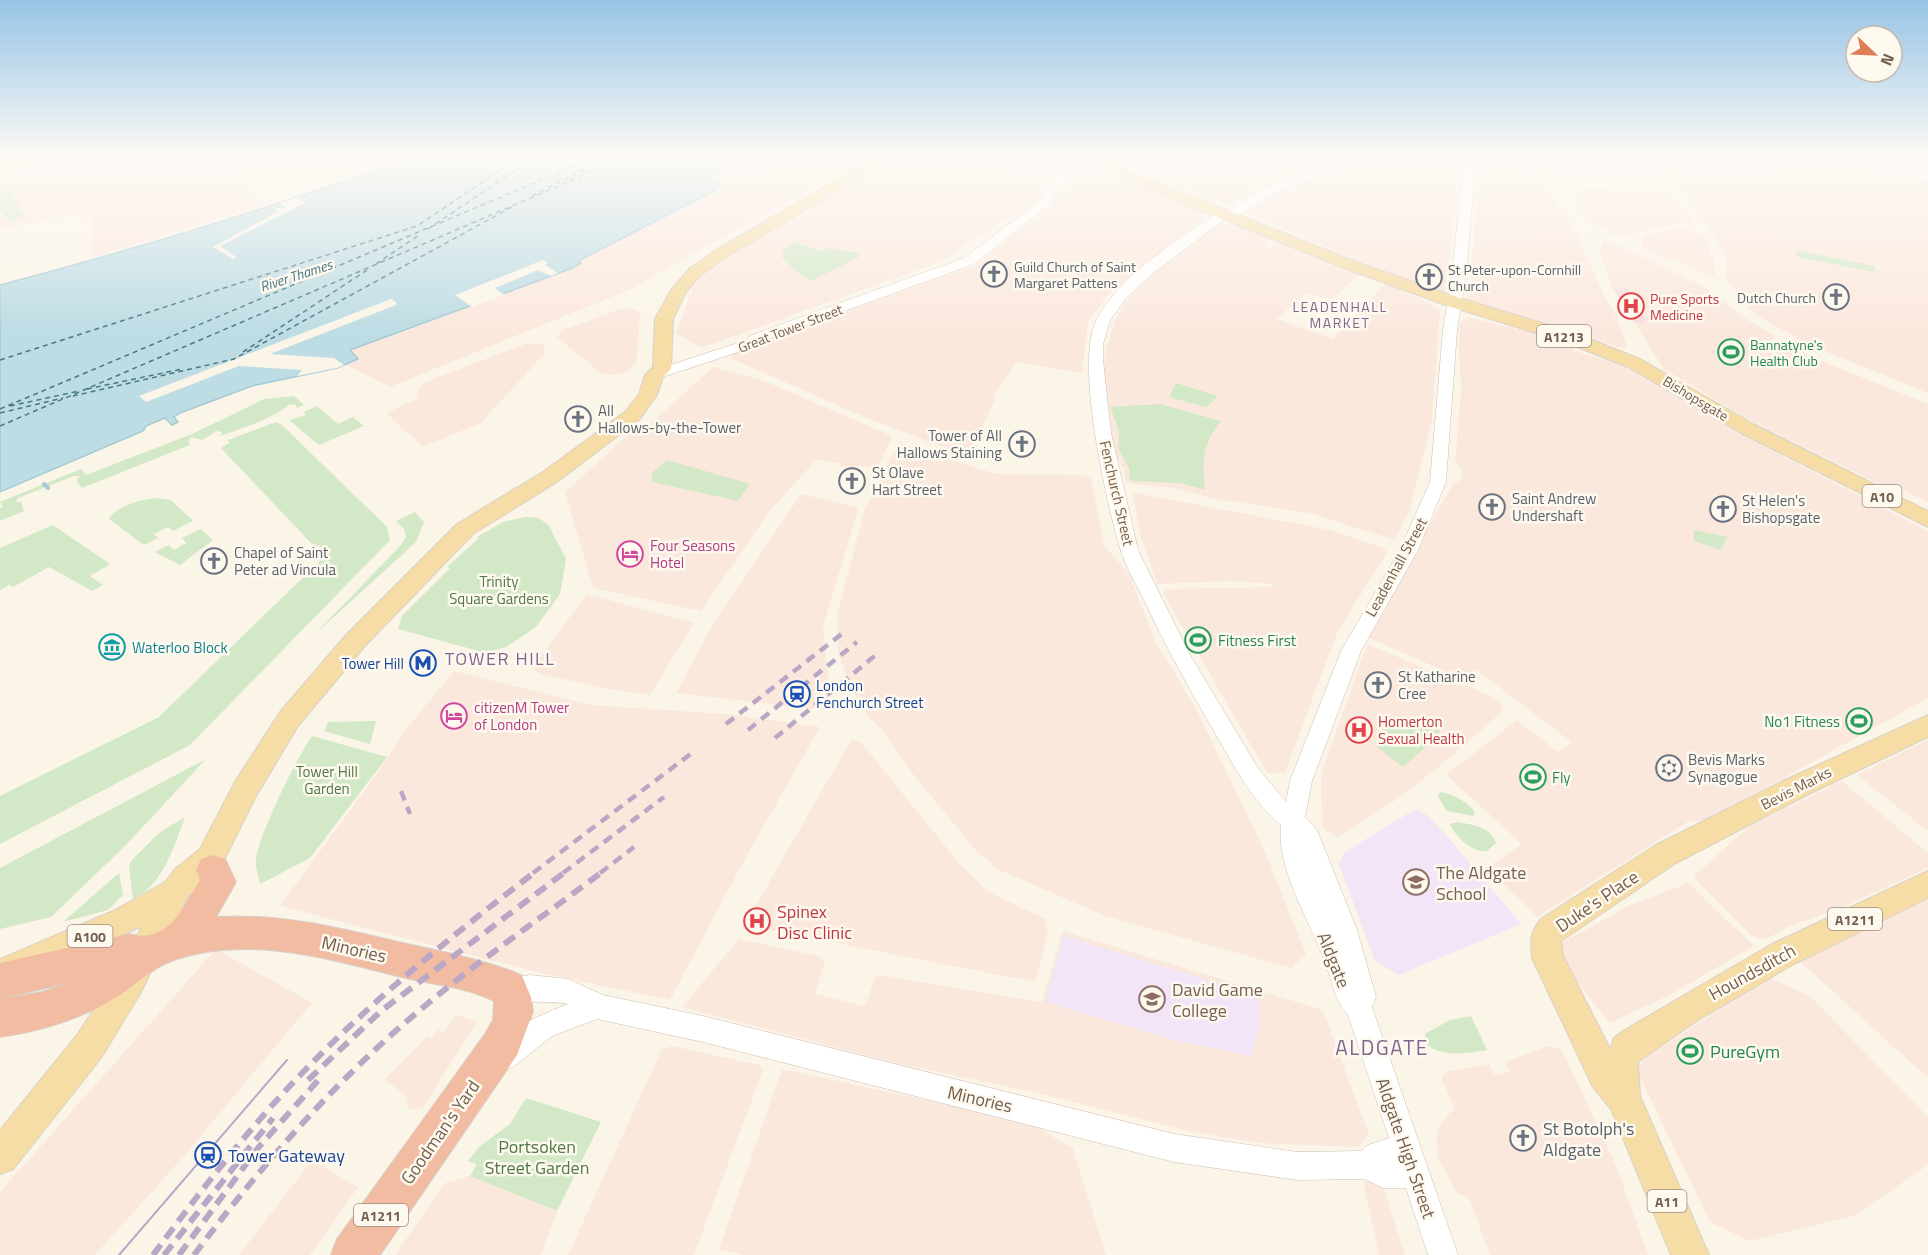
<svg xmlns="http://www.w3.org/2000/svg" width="1928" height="1255" font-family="'Titillium Web',sans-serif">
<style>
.commercial{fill:#fbe8dd}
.education{fill:#f2e5f8}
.medical{fill:#f9dcde}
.green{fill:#d3e8c7}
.water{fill:#bddce4;stroke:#a4cbd5;stroke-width:1.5}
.pier{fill:#fbf5e8}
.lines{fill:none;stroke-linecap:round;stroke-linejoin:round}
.stream{stroke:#a4cbd5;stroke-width:4}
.ferry{stroke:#487886;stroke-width:1.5;stroke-dasharray:5 4;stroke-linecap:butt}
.minor-casing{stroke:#cdbeaf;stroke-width:1}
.major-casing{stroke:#d8d2cd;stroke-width:2}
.highway-casing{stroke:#d8d2cd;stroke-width:2}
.minor{fill:#fff;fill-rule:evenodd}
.major{fill:#f6dca5;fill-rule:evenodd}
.highway{fill:#f2bca3;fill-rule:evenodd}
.tram{stroke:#b9a7c5;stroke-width:2}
.rail-far1{stroke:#b9a7c5;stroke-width:4.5;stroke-dasharray:10 7;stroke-linecap:butt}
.rail{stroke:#b9a7c5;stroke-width:6;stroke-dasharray:13 8;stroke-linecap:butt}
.labels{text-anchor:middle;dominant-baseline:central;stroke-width:5;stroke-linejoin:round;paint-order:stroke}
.far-worship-label{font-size:14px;fill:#5b616d;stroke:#fef9ef;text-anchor:start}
.far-water-label{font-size:14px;font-style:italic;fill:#487886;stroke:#fef9ef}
.far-health-label{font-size:14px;fill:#be3a42;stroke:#fef9ef;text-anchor:start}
.far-neighbourhood-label{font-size:14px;letter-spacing:1.5px;fill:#846690;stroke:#fef9ef}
.far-street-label{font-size:14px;fill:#745e4d;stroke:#fef9ef}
.shield{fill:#fef9ef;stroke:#9d8c7e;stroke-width:1.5}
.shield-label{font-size:14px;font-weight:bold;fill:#745e4d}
.far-leisure-label{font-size:14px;fill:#27864d;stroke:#fef9ef;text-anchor:start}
.worship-label{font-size:15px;fill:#5b616d;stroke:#fef9ef;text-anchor:start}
.street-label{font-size:15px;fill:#745e4d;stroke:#fef9ef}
.hotel-label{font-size:15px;fill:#b23c85;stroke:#fef9ef;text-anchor:start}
.park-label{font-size:15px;fill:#527946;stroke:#fef9ef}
.leisure-label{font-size:15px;fill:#27864d;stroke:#fef9ef;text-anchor:start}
.culture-label{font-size:15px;fill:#0d838f;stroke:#fef9ef;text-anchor:start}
.transit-label{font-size:15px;fill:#164399;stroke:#fef9ef;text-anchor:end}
.health-label{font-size:15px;fill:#be3a42;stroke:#fef9ef;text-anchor:start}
.quarter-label{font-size:18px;letter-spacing:1.5px;fill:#846690;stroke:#fef9ef}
.near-education-label{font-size:18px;fill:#785e54;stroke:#fef9ef;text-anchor:start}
.near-street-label{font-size:18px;fill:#745e4d;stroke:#fef9ef}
.near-health-label{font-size:18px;fill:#be3a42;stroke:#fef9ef;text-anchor:start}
.near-leisure-label{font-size:18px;fill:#27864d;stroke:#fef9ef;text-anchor:start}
.near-worship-label{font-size:18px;fill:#5b616d;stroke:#fef9ef;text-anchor:start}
.near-park-label{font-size:18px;fill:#527946;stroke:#fef9ef}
.near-transit-label{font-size:18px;fill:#164399;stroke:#fef9ef;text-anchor:start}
.near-quarter-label{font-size:21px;letter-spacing:1.5px;fill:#846690;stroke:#fef9ef}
</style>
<rect width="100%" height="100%" fill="#fbf5e8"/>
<g class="commercial">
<path d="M65 159H229L260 206 92 257V219L75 214 0 229V173Z"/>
<path d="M744 159H868L780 205 629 290 390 387 345 364 349 351 558 273 723 186 716 177Z"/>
<path d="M893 159H1072L1029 208 1001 222 940 262 701 348 676 333 693 288 708 269 726 255Z"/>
<path d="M1127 159H1354L1262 185 1229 205 1150 178 1138 172Z"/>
<path d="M1375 159H1459L1455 169 1457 198 1445 292 1371 267 1247 212 1286 190Z"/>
<path d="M1478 159H1525L1529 163 1576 232 1601 289 1618 320 1627 347H1618L1470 301 1466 297 1471 280Z"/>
<path d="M1543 159H1666L1663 180 1567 181Z"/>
<path d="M1679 159H1831L1928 181V393L1807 344 1755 314 1726 279 1727 261 1724 253 1708 225 1679 187Z"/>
<path d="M1855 159H1928V175L1873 163Z"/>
<path d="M1090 170 1130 182 1202 212 1204 218 1107 296 1088 322 1082 373 1017 362 995 393 994 402 968 457 862 416 730 358 733 353 976 265 1017 232 1045 214 1076 178Z"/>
<path d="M1573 187 1668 191 1694 221 1615 237 1585 216 1569 190Z"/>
<path d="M1223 224 1240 226 1272 239 1263 246 1270 248 1279 243 1359 274 1332 299 1306 293 1276 319 1333 339 1386 283 1440 309 1432 420 1409 511 1395 540 1309 513 1210 498 1174 488 1125 483 1124 469 1110 445 1099 394 1106 350 1115 320 1125 303 1158 269 1216 227Z"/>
<path d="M1682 228 1703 234 1714 260 1715 277 1642 248V235Z"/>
<path d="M1602 241H1609L1705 287 1740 315 1776 337 1772 339 1792 349 1928 404V503L1898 488 1892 491 1756 424 1664 369 1612 287 1600 253Z"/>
<path d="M626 307 638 310 640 316 636 363 628 372 617 375 601 373 557 337 563 330Z"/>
<path d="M1468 317 1533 333 1574 347V351L1620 364 1746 437 1928 531V698L1708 820 1689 821 1537 917 1487 868 1522 844 1446 775 1517 720 1558 752 1571 742 1477 670 1469 676 1451 674 1365 636 1453 484 1462 479 1463 470 1455 462 1461 390 1459 347 1460 322Z"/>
<path d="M528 343 544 345 545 353 481 423 423 447 386 413 418 398 417 390 425 382Z"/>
<path d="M713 367 762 380 892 436 891 439 877 469 855 465V468L841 466 839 463 816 460 769 512 701 611 593 588 565 492 626 437 647 427Z"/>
<path d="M899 443 996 474 1083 475 1091 478 1104 545 1129 574 1156 643 1196 708 1267 856 1306 954 1291 968 1105 916 997 869 974 848 912 773 883 731 869 717 849 685 838 651 837 616 865 508Z"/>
<path d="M1136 493 1330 530 1383 548 1387 552 1337 633 1285 773H1267L1163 593 1167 589 1272 587 1273 584 1232 581 1157 584 1140 534 1133 495Z"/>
<path d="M801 494 855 507 858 510 823 627 831 711 676 693 712 626Z"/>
<path d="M587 594 694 623 650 695 613 690 540 674 533 667Z"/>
<path d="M1367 644 1491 696 1500 703 1503 711 1440 766 1394 801 1338 837 1322 827 1321 775Z"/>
<path d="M454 671 591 705 726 714 820 727 741 866 670 1000 536 972 280 906 385 762 403 733Z"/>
<path d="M1928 739V831L1857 775Z"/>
<path d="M851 740 861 742 958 862 989 892 1045 919 1048 932 1035 982 751 926 748 919Z"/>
<path d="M1842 781 1928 853V868L1839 909 1790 926 1765 940 1752 936 1693 877 1750 826Z"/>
<path d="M1688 883 1754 946 1668 996 1610 1023 1550 949 1631 905Z"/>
<path d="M1928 896V1078L1796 958Z"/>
<path d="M1063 931 1323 1010 1369 1135 1359 1147 1258 1143 1187 1131 1042 1094 892 1062 682 1007 739 939 819 956 825 961 815 994 865 1006 875 978 881 975 1042 1002Z"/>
<path d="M216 949 312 1003 186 1154 95 1255H0V1192Z"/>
<path d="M1767 977 1810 996 1928 1117V1165L1854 1216 1749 1241 1710 1222 1637 1071 1643 1060Z"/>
<path d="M456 1015 477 1022 422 1109H409L405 1094 384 1080 428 1036 431 1038 438 1029 443 1032Z"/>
<path d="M672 1046 759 1065 763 1070 694 1255H568L662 1049Z"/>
<path d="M1548 1046 1561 1049 1580 1088 1617 1168 1648 1255H1490L1469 1198 1457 1193 1439 1160 1436 1143 1440 1125 1454 1108 1442 1078 1445 1072 1489 1064 1495 1075 1510 1072 1505 1062Z"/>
<path d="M782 1069 1029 1122 1073 1149 1106 1255H744L719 1249Z"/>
<path d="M312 1160 358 1187 310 1255H239Z"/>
<path d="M470 1176 557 1211 541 1255H395L445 1183Z"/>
<path d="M1381 1180 1405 1255H1379L1363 1181Z"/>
</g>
<g class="education">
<path d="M1418 810 1427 815 1446 835 1521 924 1399 975 1375 961 1339 864 1345 852 1412 811Z"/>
<path d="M1064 936 1258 996 1260 1023 1251 1056 1174 1040 1045 1002Z"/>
</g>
<path class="medical" d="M1613 288 1628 289 1647 323H1634Z"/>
<g class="green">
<path d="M9 190 25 217 9 221 0 211V192Z"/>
<path d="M793 242 821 251 829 248 858 253 859 257 811 281 793 269 782 257 783 251Z"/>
<path d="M1796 250 1875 266V272L1801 258 1797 256Z"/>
<path d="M1176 383 1218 396 1206 407 1169 397Z"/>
<path d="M294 396 304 405 297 408 295 404 289 405C271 419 244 428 220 436L222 432 217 431 202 440 191 437 188 442 190 445 82 488 76 480 80 476H74L18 498 16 502H21L24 511 0 521V508L3 507 0 502 81 469 86 475 192 434 264 399Z"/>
<path d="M1160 404 1221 421C1202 445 1202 460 1205 490L1180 483 1130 481 1129 468 1118 448 1119 431 1110 407Z"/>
<path d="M317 406 338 424 353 417 364 426 319 445 289 420 306 415 304 412Z"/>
<path d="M276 422 282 425 387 527 390 540 190 745 0 844V796L159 717 323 558 326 553 323 548 311 543 221 448 229 443 228 440Z"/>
<path d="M667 460 750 484 738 501 652 482V473Z"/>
<path d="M156 498 171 500 193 521 173 531 168 527 154 534 158 538 144 545 109 519C116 506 142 499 156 498Z"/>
<path d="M415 512 424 522 416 542 314 635 401 545 406 537 404 529 396 521Z"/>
<path d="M525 517 538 518 548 524 566 559 560 594 536 627 506 647 486 653 398 629 402 616 450 568 447 567 479 538 477 537 503 522Z"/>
<path d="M53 525 110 564 90 576 103 585 92 591 49 567 13 587 9 585 0 590V548Z"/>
<path d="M201 529 213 540 180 565 155 552 169 545 174 550 186 543 182 538Z"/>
<path d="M1694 530 1728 537 1720 550 1694 541Z"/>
<path d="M1397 715 1434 731 1441 721 1445 723 1434 740 1403 767 1377 747 1389 717 1396 719Z"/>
<path d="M376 721 370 744 324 731 328 722Z"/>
<path d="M312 736 387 757 310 858 260 884C259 877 255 868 256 860 257 838 298 755 312 736Z"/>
<path d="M206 759 126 845 51 917 0 929V868Z"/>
<path d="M1440 792C1451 793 1468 802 1475 812L1473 816 1447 811 1438 797Z"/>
<path d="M185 817C175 844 162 887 133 899L129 866 132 860 159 833Z"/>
<path d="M1458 822C1473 825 1491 827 1496 843L1487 851C1472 853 1455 836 1450 824Z"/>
<path d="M119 873 123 895 108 910 63 922Z"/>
<path d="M1471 1016 1487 1050C1468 1053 1438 1059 1424 1041L1426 1033 1450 1020Z"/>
<path d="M526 1098 601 1122 557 1211 470 1176 477 1164 468 1161 480 1146 510 1124Z"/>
</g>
<path class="water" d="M407 159H741L706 178 719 184 718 189 582 259 579 261 581 263 570 269 350 350 358 359 337 368 252 386 180 413 174 417 178 422 172 425 165 418 146 426 143 431 0 492V285C137 249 274 207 407 159Z"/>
<g class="pier">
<path d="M298 197 305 203 220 246 236 257 233 259 213 247 279 211 272 206 282 209 286 207 279 203Z"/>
<path d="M543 260 548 263 545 265 558 273 551 276 538 270 495 288 504 295 472 307 455 295Z"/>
<path d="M391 299 396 302V305L270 354 334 358 344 365 337 368 297 376 302 370 239 366 146 402 139 396Z"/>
</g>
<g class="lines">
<path class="stream" d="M44 484 48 488"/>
<g class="ferry">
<path d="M532 196 603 159"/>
<path d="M428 229 532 159"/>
<path d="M376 264 419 235"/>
<path d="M243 352 367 270"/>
<path d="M0 360 417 226 517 159"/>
<path d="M87 389 182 369"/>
<path d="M73 396 234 359 512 207"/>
<path d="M10 406 79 391"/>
<path d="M0 409 591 159"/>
<path d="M0 413 63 398"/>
<path d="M0 426 577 178 615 159"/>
</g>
<g class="minor-casing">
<g id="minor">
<path d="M1078 159H1092L1087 164 1100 165 1129 174 1123 177 1080 168 1069 174 1050 204 974 264 762 341 754 347 659 378H649L646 375 649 372 744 341 752 335 964 258 1042 199 1061 170Z"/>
<path d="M1354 159H1372L1278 191 1234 218H1226L1151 275 1125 299 1110 321 1103 344V360L1111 433 1138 550 1190 655 1258 768 1286 802 1290 781 1341 651 1400 550 1430 482 1443 330 1452 274 1464 159H1476L1466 274 1457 330 1446 482 1418 550 1361 651 1312 781 1305 817 1317 830 1357 930 1376 997 1372 1007 1458 1255H1428L1406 1188H1383L1365 1179 1297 1180 1174 1162 703 1042 597 1019 552 1036 513 1067 503 1070 493 1067 489 1057C500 1031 543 1014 568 1004 547 1000 515 1004 500 998L496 989 500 980 530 975 568 979 603 995 703 1016 1174 1134 1297 1152 1361 1151 1368 1145 1389 1138 1348 1015C1332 997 1331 973 1321 952 1306 915 1276 865 1281 825 1252 801 1234 766 1215 733 1190 690 1166 647 1145 602 1136 584 1125 566 1120 548 1106 500 1075 364 1096 321 1120 273 1179 241 1221 210H1229L1270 185Z"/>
<path d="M1836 159H1858L1928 175V181Z"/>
</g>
</g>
<g class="major-casing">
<g id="major">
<path d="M27 159H57L0 173V165Z"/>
<path d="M873 159H891L731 254 702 274 686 292 673 319 671 369 663 377 657 395 640 419 557 482 473 534 364 647 298 726 255 798 225 858C229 876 219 891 202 897L191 893 187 898 140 994 101 1058 26 1153 13 1169 0 1174V1130L77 1035 118 973 142 926 0 989V959L113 911 165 882 175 869 200 849 235 782 280 712 346 635 457 524 543 472 626 411 639 394 645 375 653 367 655 319 671 290 690 268 719 248Z"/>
<path d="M1100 159H1116L1128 171 1364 265 1460 298 1574 333 1640 359 1755 425 1928 511V527L1741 433 1628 367 1562 341 1448 306 1352 271 1118 177Z"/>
<path d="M1928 715V737L1805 796 1676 863 1561 941 1563 956 1610 1049 1614 1038 1623 1031 1772 944 1928 871V898L1794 964 1698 1020 1638 1062 1640 1096 1709 1255H1671L1611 1109 1593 1087 1532 958C1530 940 1530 932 1542 918L1656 845 1785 780Z"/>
</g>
</g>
<g class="highway-casing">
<path id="highway" d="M213 855 225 859 236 882 216 917C282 913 344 929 407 944 444 952 479 959 514 972L522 976 531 997 533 1012 517 1055 380 1255H331L337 1239 485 1034 493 1020 494 1001C469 988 437 985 410 979 335 961 253 934 177 959 154 966 139 982 120 995 84 1018 42 1031 0 1037V999L42 992 71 982 0 999V963L129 934C169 944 182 909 200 880L196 870 201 859Z"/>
</g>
<use href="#minor" class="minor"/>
<use href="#major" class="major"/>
<use href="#highway" class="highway"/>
<path class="tram" d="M119 1255 287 1060"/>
<g class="rail-far1">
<path d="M726 724 843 633"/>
<path d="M748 730 857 642"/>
<path d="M775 738 877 654"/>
<path d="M401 791 410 814"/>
<path d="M533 873 692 753"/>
<path d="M563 873 664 797"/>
<path d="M600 873 634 847"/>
</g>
<g class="rail">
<path d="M308 1080 381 1011 565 872"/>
<path d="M153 1255C203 1188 254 1121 313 1062 382 992 458 931 535 872"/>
<path d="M164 1255 273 1118"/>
<path d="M179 1255 258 1148 321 1077"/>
<path d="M194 1255C260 1167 335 1081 420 1010 478 961 541 918 602 872"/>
</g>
</g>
<linearGradient id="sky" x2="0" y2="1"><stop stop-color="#97c4e6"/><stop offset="0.47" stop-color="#fdfaf5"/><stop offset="1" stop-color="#fdfaf5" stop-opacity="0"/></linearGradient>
<rect width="1928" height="335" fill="url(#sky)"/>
<defs>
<g id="church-ring" transform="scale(1.35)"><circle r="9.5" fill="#fef9ef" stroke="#6b7280" stroke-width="1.5"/><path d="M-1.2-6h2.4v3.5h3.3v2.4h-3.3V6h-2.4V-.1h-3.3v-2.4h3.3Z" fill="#6b7280"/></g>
<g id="hospital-ring" transform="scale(1.35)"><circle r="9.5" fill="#fef9ef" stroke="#e0444e" stroke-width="1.5"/><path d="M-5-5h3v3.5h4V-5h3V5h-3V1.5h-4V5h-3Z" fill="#e0444e"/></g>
<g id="stadium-ring" transform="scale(1.35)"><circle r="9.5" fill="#fef9ef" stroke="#2e9e5b" stroke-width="1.5"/><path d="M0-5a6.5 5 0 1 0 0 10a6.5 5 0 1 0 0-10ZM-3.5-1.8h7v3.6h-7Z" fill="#2e9e5b"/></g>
<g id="hotel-ring" transform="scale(1.35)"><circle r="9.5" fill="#fef9ef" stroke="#d1479c" stroke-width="1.5"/><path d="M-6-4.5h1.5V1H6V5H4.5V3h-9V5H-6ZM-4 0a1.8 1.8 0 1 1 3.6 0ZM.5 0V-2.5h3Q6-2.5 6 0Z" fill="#d1479c"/></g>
<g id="museum-ring" transform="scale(1.35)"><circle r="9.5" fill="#fef9ef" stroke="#0f9aa8" stroke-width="1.5"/><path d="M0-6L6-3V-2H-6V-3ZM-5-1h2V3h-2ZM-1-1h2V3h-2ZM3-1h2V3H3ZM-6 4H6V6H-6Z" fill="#0f9aa8"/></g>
<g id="metro-ring" transform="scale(1.35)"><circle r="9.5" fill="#fef9ef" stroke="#1a4fb4" stroke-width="1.5"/><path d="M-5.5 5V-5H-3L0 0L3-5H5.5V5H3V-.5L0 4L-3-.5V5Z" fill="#1a4fb4"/></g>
<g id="station-ring" transform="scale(1.35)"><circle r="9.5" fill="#fef9ef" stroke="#1a4fb4" stroke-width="1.5"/><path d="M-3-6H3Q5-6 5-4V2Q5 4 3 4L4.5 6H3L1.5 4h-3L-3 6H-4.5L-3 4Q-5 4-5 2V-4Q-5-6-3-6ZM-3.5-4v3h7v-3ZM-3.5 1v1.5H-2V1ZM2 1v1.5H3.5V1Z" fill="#1a4fb4"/></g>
<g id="synagogue-ring" transform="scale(1.35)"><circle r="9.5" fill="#fef9ef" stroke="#6b7280" stroke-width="1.5"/><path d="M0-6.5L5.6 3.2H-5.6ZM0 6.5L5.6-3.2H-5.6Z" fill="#6b7280"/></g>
<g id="school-ring" transform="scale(1.35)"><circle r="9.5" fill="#fef9ef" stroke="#8d6e63" stroke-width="1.5"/><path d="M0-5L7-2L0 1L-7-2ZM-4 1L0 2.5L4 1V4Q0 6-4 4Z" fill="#8d6e63"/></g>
</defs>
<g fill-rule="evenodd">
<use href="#church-ring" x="994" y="274"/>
<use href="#church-ring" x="1429" y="277"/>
<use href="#church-ring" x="1836" y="297"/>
<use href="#hospital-ring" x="1631" y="306"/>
<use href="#stadium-ring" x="1731" y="352"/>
<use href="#church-ring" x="578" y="419"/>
<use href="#church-ring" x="1022" y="444"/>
<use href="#church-ring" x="852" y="481"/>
<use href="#church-ring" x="1492" y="507"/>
<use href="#church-ring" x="1723" y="509"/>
<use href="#hotel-ring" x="630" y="554"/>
<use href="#church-ring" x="214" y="561"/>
<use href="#stadium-ring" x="1198" y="640"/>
<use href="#museum-ring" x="112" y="647"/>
<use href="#metro-ring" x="423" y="663"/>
<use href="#church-ring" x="1378" y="685"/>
<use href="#station-ring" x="797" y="694"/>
<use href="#hotel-ring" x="454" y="716"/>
<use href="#stadium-ring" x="1859" y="721"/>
<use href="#hospital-ring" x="1359" y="730"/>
<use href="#synagogue-ring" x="1669" y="768"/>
<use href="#stadium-ring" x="1533" y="777"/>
<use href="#school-ring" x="1416" y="882"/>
<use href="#hospital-ring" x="757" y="921"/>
<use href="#school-ring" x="1152" y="999"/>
<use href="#stadium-ring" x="1690" y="1051"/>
<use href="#church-ring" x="1523" y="1138"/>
<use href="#station-ring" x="208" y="1155"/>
</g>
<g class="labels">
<g class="far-worship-label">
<text x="1014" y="266">Guild Church of Saint<tspan x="1014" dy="16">Margaret Pattens</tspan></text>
<text x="1448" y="269">St Peter-upon-Cornhill<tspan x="1448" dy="16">Church</tspan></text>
<text x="1816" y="297" text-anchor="end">Dutch Church</text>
</g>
<g class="far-water-label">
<text transform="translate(296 275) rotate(-18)">River Thames</text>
</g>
<g class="far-health-label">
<text x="1650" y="298">Pure Sports<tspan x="1650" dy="16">Medicine</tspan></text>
</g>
<g class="far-neighbourhood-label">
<text x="1340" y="306">LEADENHALL<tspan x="1340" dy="16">MARKET</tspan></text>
</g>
<g class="far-street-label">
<text transform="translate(790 328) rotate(-21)">Great Tower Street</text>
<text transform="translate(1696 398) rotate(31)">Bishopsgate</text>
</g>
<g class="shield">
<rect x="1537" y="325" width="54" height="22" rx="4.5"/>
<rect x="1862.5" y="485" width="39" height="22" rx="4.5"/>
<rect x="1828" y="908" width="54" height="22" rx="4.5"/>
<rect x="67.5" y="925" width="45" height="22" rx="4.5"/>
<rect x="1647.5" y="1190" width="39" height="22" rx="4.5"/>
<rect x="354" y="1204" width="54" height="22" rx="4.5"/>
</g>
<g class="shield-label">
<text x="1564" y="336">A1213</text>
<text x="1882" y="496">A10</text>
<text x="1855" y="919">A1211</text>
<text x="90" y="936">A100</text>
<text x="1667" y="1201">A11</text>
<text x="381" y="1215">A1211</text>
</g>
<g class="far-leisure-label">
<text x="1750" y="344">Bannatyne's<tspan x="1750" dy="16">Health Club</tspan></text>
</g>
<g class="worship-label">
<text x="598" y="410">All<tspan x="598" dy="17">Hallows-by-the-Tower</tspan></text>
<text x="1002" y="435" text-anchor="end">Tower of All<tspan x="1002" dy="17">Hallows Staining</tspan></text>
<text x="872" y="472">St Olave<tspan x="872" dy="17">Hart Street</tspan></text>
<text x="1512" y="498">Saint Andrew<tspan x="1512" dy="17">Undershaft</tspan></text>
<text x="1742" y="500">St Helen's<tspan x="1742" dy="17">Bishopsgate</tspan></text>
<text x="234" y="552">Chapel of Saint<tspan x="234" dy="17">Peter ad Vincula</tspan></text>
<text x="1398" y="676">St Katharine<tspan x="1398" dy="17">Cree</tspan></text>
<text x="1688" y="759">Bevis Marks<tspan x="1688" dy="17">Synagogue</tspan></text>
</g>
<g class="street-label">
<text transform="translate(1117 493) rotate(77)">Fenchurch Street</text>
<text transform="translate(1396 567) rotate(-61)">Leadenhall Street</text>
<text transform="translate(1796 788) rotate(-27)">Bevis Marks</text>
</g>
<g class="hotel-label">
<text x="650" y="545">Four Seasons<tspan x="650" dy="17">Hotel</tspan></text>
<text x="474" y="707">citizenM Tower<tspan x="474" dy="17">of London</tspan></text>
</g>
<g class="park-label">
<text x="499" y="581">Trinity<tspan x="499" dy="17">Square Gardens</tspan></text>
<text x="327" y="771">Tower Hill<tspan x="327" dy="17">Garden</tspan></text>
</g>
<g class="leisure-label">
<text x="1218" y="640">Fitness First</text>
<text x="1840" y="721" text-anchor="end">No1 Fitness</text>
<text x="1552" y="777">Fly</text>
</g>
<g class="culture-label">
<text x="132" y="647">Waterloo Block</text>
</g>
<g class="transit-label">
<text x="404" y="663">Tower Hill</text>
<text x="816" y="685" text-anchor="start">London<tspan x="816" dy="17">Fenchurch Street</tspan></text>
</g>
<g class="health-label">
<text x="1378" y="721">Homerton<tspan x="1378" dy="17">Sexual Health</tspan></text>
</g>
<g class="quarter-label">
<text x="500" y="658">TOWER HILL</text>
</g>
<g class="near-education-label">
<text x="1436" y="872">The Aldgate<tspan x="1436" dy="21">School</tspan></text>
<text x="1172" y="989">David Game<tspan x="1172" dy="21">College</tspan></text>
</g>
<g class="near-street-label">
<text transform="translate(1597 901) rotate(-34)">Duke's Place</text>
<text transform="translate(354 949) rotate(13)">Minories</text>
<text transform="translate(1334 960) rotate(68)">Aldgate</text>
<text transform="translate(1752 972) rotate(-29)">Houndsditch</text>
<text transform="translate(980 1099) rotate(13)">Minories</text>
<text transform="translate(440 1132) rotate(-55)">Goodman's Yard</text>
<text transform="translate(1406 1148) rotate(71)">Aldgate High Street</text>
</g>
<g class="near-health-label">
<text x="777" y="911">Spinex<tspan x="777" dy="21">Disc Clinic</tspan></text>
</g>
<g class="near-leisure-label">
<text x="1710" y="1051">PureGym</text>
</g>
<g class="near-worship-label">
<text x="1543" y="1128">St Botolph's<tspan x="1543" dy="21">Aldgate</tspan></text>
</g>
<g class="near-park-label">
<text x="537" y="1146">Portsoken<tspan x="537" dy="21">Street Garden</tspan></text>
</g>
<g class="near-transit-label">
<text x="228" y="1155">Tower Gateway</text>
</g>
<g class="near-quarter-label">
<text x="1382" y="1047">ALDGATE</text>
</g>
</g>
<g transform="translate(1874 54) rotate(113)"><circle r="28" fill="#fef9ef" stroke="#c7bbae" stroke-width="1.5"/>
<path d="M0-4.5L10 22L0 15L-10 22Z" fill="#de7c55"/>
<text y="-9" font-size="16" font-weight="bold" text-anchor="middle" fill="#745e4d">N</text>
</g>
</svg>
